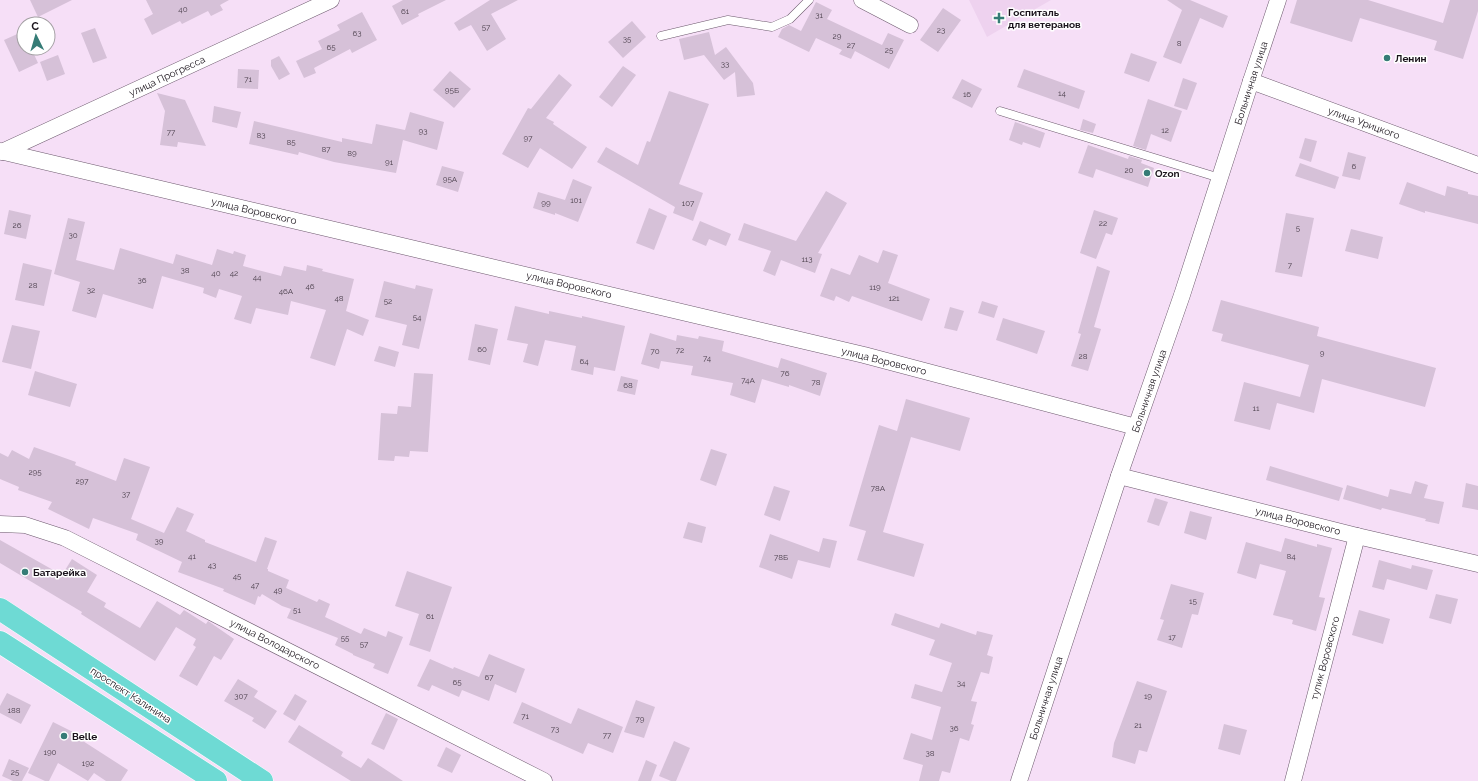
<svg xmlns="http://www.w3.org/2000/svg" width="1478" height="781" font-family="Raleway,sans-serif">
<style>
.built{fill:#eed2ef}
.building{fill:#d6c1d8}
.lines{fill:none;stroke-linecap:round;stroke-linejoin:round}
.service-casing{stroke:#6c596d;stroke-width:9}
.minor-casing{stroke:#6c596d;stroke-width:17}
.primary-casing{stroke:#fff;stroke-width:23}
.service{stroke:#fff;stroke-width:8}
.minor{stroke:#fff;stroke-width:16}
.primary{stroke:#6edad4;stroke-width:22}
.poi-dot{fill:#357c76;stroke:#fff;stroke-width:1.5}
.labels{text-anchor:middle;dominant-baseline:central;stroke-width:3;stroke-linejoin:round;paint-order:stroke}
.number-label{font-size:8px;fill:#4a3f4b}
.poi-label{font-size:10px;font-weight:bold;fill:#1b141c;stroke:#fff;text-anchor:start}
.street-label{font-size:10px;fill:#1b141c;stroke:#fff}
</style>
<rect width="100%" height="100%" fill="#f6dff7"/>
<path class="built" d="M969 0H1051L987 37Z"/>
<g class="building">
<path d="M30 0H72L38 17Z"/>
<path d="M146 0H229L220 5 223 10 211 16 208 11 182 24 180 21 152 35 144 19 153 14Z"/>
<path d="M403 0H446L418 14 419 16 402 25 392 6Z"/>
<path d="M490 0H518L491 14 506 39 487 51 471 25 459 31 454 23Z"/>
<path d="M1167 0H1190L1228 16 1223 28 1200 18 1181 64 1163 57 1182 10Z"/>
<path d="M1297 0H1368L1443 23 1450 0H1478V11L1463 59 1434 50 1437 41 1360 18 1352 42 1290 23Z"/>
<path d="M816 2 832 10 827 19 882 45 888 33 904 40 889 69 855 51 851 59 839 54 842 50 816 38 809 52 778 37 782 29 789 25 801 31Z"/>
<path d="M943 8 961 20 938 52 920 40Z"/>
<path d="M362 12 377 40 352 53 350 49 314 68 316 73 304 78 296 61 322 49 318 41 340 30 337 25Z"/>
<path d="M632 21 646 37 623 58 608 42Z"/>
<path d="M95 28 107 58 93 63 81 33Z"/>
<path d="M24 31V48H31L38 63 19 72 4 40Z"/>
<path d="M709 32 715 55 726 47 753 83 755 95 737 97 735 72 724 80 704 55 684 60 679 39Z"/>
<path d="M1131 53 1157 62 1149 82 1124 73Z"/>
<path d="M58 55 65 74 47 81 40 62Z"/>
<path d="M279 56 290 74 279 80 271 66V60Z"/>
<path d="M623 66 636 75 612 107 599 97Z"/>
<path d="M238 69 259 70 258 89 237 88Z"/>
<path d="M1024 69 1085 91 1079 109 1017 87Z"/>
<path d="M450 71 471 89 454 108 433 90Z"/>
<path d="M559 74 572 85 546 118 554 122 553 124 587 147 572 169 540 148 528 168 502 154 528 108 531 109Z"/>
<path d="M1183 78 1197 83 1187 110 1174 106Z"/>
<path d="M962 79 982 89 972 108 952 98Z"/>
<path d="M669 91 709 104 679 184 703 193 693 221 673 213 675 207 597 162 606 147 638 165 647 141 650 142Z"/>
<path d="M157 93 185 100 206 146 178 142 177 147 160 145 165 111Z"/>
<path d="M1148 99 1182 111 1171 142 1151 134 1146 150 1133 146Z"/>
<path d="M214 106 241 112 237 128 212 122Z"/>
<path d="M410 112 444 122 437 150 403 140 396 173 334 162 299 152 298 155 249 144 254 121 342 142V138L372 144 376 124 405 130Z"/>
<path d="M1083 119 1096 124 1093 133 1080 130Z"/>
<path d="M1015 122 1045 133 1040 148 1023 142 1022 145 1009 140Z"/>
<path d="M1305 138 1317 141 1311 162 1299 158Z"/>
<path d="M1088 145 1128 159 1129 156 1142 160 1141 163 1154 168 1148 187 1096 169 1093 178 1078 173Z"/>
<path d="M1348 152 1366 157 1360 180 1342 176Z"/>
<path d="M1300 163 1339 177 1335 189 1295 176Z"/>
<path d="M442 166 464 172 458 192 436 185Z"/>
<path d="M573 179 592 187 578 222 555 213V215L533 208 538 192 565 200Z"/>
<path d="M1407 182 1445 196 1447 186 1468 192V194L1478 196V224L1425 211V213L1399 204Z"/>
<path d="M826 191 847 203 818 253 822 254 815 273 781 260 775 276 763 271 771 251 738 240 744 223 796 241Z"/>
<path d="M649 208 667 216 654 250 636 243Z"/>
<path d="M9 210 31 215 26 239 4 234Z"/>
<path d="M1094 210 1118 218 1112 235 1106 233 1096 259 1080 253Z"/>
<path d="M1286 213 1314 218 1302 277 1275 272Z"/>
<path d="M68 218 85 222 76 260 114 270 120 248 173 264 176 254 212 265 217 249 233 254 234 251 246 255 243 266 281 276 284 266 306 271 307 265 323 269 322 271 354 279 346 311 369 320 363 336 347 329 335 366 310 358 326 310 291 301 288 315 256 308 251 324 234 319 242 296 219 289 216 298 203 293 204 288 162 276 153 309 103 294 96 318 72 311 80 282 54 274Z"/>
<path d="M700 221 731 234 726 246 709 239 706 246 692 240Z"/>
<path d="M1351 229 1383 237 1378 259 1345 251Z"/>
<path d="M883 250 898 255 888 283 930 299 922 321 852 296 849 302 836 296 834 301 820 296 831 268 850 275 859 255 878 263Z"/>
<path d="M23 263 52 270 44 306 15 300Z"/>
<path d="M1097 266 1110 271 1094 327 1101 329 1088 371 1071 366 1081 334 1078 333Z"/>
<path d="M384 281 415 289 416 285 433 289 419 349 402 345 407 325 375 317Z"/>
<path d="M1221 300 1319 327 1317 336 1436 368 1425 407 1322 379 1314 413 1277 403 1270 430 1234 421 1244 382 1300 397 1309 365 1221 341 1223 334 1212 331Z"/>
<path d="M982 301 998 306 994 318 978 313Z"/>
<path d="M515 306 549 314V311L582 318V316L625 326 615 371 594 367 593 375 571 370 576 346 545 340 538 366 523 362 528 344 507 340Z"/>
<path d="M950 307 964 311 957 331 944 328Z"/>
<path d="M1003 318 1045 331 1037 354 996 340Z"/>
<path d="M475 324 498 329 490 365 468 360Z"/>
<path d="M12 325 40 331 31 369 2 362Z"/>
<path d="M650 333 676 341 677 335 698 339 699 336 724 341 722 351 778 368 781 358 827 373 820 396 789 385V387L762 379 755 403 730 395 733 383 691 375 693 366 661 361 659 369 641 364Z"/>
<path d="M379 346 399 352 395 367 374 361Z"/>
<path d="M35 371 77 384 70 407 28 395Z"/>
<path d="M414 373 433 374 428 452 410 451 409 457 395 456 394 461 378 460 381 413 397 414 398 406 411 407Z"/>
<path d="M621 376 638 380 635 395 617 391Z"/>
<path d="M906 399 970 418 960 451 911 437 883 532 924 544 914 577 857 560 866 531 849 526 879 425 897 431Z"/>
<path d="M34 447 76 462 75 465 116 481 124 458 150 467 131 519 164 533 177 507 194 514 186 531 205 540V542L256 562 265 537 277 541 267 569H268V571L289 580 286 588 317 602 319 599 330 604 325 617 361 634 364 628 386 637 388 631 403 637 388 674 373 668 375 664 353 655V654L335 645 338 638 287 618 291 609 282 606 262 594 260 597 258 596 255 605 223 591 224 589 178 572 182 562 136 540 138 534 93 518 89 529 48 509 52 502 18 490 19 487 0 479V453L8 457 12 450 29 459Z"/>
<path d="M711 449 727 454 716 486 700 480Z"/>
<path d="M1270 466 1343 488 1339 501 1266 480Z"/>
<path d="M1415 481 1428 485 1424 498 1444 502 1439 524 1425 521 1426 519 1382 508 1381 510 1343 499 1347 485 1388 497 1390 489 1411 494Z"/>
<path d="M1466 483 1478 486V510L1462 507Z"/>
<path d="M774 486 790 491 780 521 764 515Z"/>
<path d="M1155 498 1168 502 1159 526 1147 522Z"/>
<path d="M1190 511 1212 517 1206 540 1184 533Z"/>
<path d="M688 522 706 527 702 543 683 538Z"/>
<path d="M770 534 819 552 823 538 837 541 830 568 798 560 792 579 759 567Z"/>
<path d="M1285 538 1317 547V544L1332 548 1319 597 1325 598 1316 631 1292 624 1293 620 1273 615 1286 571 1260 564 1256 579 1237 573 1246 542 1281 552Z"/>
<path d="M0 540 62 575 72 559 97 575 87 592 106 603 104 607 140 628 157 601 180 615 184 610 206 624 208 621 234 639 221 660 214 656 197 686 179 676 196 647 193 645 196 639 176 627 155 661 81 614 82 612 0 563Z"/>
<path d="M1379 560 1411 569 1412 565 1433 570 1427 590 1387 579 1384 590 1372 587Z"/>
<path d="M407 571 452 587 430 652 409 645 419 614 395 606Z"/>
<path d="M1171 584 1204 593 1198 615 1192 614 1182 648 1157 640 1164 620 1160 619Z"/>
<path d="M1436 594 1458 599 1451 624 1429 618Z"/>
<path d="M1359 610 1390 619 1383 644 1352 635Z"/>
<path d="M895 613 939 628 941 623 976 635 977 631 993 635 987 655 993 657 989 674 981 672 971 701 977 702 971 724 974 725 969 741 960 738 950 773 942 771 939 781H919L923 765 903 759 911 733 932 740 941 707 911 698 915 684 942 692 952 663 929 655 935 640 891 625Z"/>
<path d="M489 654 525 669 516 693 495 684 489 701 462 690 459 697 432 685 429 691 417 686 430 659 453 669 454 667 479 677Z"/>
<path d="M238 679 258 691 254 697 277 711 265 729 252 721 254 718 224 701Z"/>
<path d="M1137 681 1167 691 1147 752 1139 750 1135 764 1112 757 1114 743Z"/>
<path d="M7 693 31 705 21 724 0 713V706Z"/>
<path d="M295 694 307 701 295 721 283 714Z"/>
<path d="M636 700 655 707 644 738 624 732Z"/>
<path d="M522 702 571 724 578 708 623 727 613 753 588 743 583 754 513 723Z"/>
<path d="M386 713 398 719 384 750 371 744Z"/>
<path d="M53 722 73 732 72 734 128 770 121 781H106L94 773 88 781 58 763 49 781H45L28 773Z"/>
<path d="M1224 724 1247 730 1240 755 1218 749Z"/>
<path d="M299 725 343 752 341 756 361 768 368 758 403 781H351L288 742Z"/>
<path d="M674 741 690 748 676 781H671L659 776Z"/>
<path d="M446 747 461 755 452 773 437 766Z"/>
<path d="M9 759 29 768 22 781H13L2 776Z"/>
<path d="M646 760 657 765 651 781H638Z"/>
</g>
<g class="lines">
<g class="service-casing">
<g id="service">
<path d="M661 36 728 20 772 27 790 19 809 0"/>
<path d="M1000 111 1220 178"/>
</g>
</g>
<g class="minor-casing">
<g id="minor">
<path d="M862 0 910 25"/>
<path d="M1251 81 1478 165"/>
<path d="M0 151 864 355 1136 427"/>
<path d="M2 152 331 0"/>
<path d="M1119 476 1357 536 1478 564"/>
<path d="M0 524 25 525 65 538 544 781"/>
<path d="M1019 781 1119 476 1182 295 1251 81 1278 0"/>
<path d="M1293 781 1357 536"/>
</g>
</g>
<g class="primary-casing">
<g id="primary">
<path d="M0 609 262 781"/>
<path d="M0 642 216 781"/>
</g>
</g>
<use href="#service" class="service"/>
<use href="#minor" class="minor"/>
<use href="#primary" class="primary"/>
</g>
<g class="poi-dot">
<path d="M997 12h4v4h4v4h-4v4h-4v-4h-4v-4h4z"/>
<circle cx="1387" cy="58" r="4"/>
<circle cx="1147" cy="173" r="4"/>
<circle cx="25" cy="572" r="4"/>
<circle cx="64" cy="736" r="4"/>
</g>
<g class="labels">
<g class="number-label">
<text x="183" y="9">40</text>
<text x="405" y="11">61</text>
<text x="819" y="15">31</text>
<text x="486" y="27">57</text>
<text x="941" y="30">23</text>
<text x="357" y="33">63</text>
<text x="837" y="36">29</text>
<text x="627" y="39">35</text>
<text x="1179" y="43">8</text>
<text x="851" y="45">27</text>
<text x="331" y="47">65</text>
<text x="889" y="50">25</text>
<text x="725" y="64">33</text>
<text x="248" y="79">71</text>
<text x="452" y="90">95Б</text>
<text x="1062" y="93">14</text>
<text x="967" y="94">16</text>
<text x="1165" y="130">12</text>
<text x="423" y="131">93</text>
<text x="171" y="132">77</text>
<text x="261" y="135">83</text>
<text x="528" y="138">97</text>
<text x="291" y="142">85</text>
<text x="326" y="149">87</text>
<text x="352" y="153">89</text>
<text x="389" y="162">91</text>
<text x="1354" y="166">6</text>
<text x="1129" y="170">20</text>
<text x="450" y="179">95А</text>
<text x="576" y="200">101</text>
<text x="546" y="203">99</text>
<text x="688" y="203">107</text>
<text x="1103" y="223">22</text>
<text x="17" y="225">26</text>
<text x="1298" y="228">5</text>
<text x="73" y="235">30</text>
<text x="807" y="259">113</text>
<text x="1290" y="265">7</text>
<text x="185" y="270">38</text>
<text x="216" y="273">40</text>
<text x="234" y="273">42</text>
<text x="257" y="277">44</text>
<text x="142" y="280">36</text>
<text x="33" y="285">28</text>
<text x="310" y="286">46</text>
<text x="875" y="287">119</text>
<text x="91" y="290">32</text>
<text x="286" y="291">46А</text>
<text x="339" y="298">48</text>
<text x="894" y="298">121</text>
<text x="388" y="301">52</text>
<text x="417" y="317">54</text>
<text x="482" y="349">60</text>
<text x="680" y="350">72</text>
<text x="655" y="351">70</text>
<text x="1322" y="353">9</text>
<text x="1083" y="356">28</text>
<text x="707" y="358">74</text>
<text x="584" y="361">64</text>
<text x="785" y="373">76</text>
<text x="748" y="380">74А</text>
<text x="816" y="382">78</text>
<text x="628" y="385">68</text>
<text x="1256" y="408">11</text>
<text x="35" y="472">295</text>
<text x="82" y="481">297</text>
<text x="878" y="488">78А</text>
<text x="126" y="494">37</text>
<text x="159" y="541">39</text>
<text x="192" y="556">41</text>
<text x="1291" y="556">84</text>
<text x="781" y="557">78Б</text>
<text x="212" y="565">43</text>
<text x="237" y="576">45</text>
<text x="255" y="585">47</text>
<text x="278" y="590">49</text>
<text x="1193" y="601">15</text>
<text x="297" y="610">51</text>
<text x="430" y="616">61</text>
<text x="1172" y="637">17</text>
<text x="345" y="638">55</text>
<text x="364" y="644">57</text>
<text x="489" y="677">67</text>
<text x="457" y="682">65</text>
<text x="961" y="683">34</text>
<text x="241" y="696">307</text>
<text x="1148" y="696">19</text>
<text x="14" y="710">188</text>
<text x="525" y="716">71</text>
<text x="640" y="719">79</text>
<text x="1138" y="725">21</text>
<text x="954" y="728">36</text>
<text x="555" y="729">73</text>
<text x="607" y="735">77</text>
<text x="50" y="752">190</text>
<text x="930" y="753">38</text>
<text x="88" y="763">192</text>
<text x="15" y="772">25</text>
</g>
<g class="poi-label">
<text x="1008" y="12">Госпиталь<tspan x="1008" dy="12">для ветеранов</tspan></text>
<text x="1395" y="58">Ленин</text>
<text x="1155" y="173">Ozon</text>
<text x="33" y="572">Батарейка</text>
<text x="72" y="736">Belle</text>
</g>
<g class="street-label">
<text transform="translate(167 76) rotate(-25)">улица Прогресса</text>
<text transform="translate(1251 83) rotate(-72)">Больничная улица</text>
<text transform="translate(1364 123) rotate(20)">улица Урицкого</text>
<text transform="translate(254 211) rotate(13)">улица Воровского</text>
<text transform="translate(569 285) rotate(13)">улица Воровского</text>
<text transform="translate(884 361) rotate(14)">улица Воровского</text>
<text transform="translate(1149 391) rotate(-71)">Больничная улица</text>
<text transform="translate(1298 521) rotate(14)">улица Воровского</text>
<text transform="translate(275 644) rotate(27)">улица Володарского</text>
<text transform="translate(1325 658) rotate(-75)">тупик Воровского</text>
<text transform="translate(131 695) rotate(33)">проспект Калинина</text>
<text transform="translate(1046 698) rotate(-72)">Больничная улица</text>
</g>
</g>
<g transform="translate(36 36) rotate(355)"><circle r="19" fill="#ffffff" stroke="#a4a1a4"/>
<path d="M0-3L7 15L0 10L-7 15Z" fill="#357c76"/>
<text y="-6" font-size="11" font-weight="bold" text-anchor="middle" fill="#1b141c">С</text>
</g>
</svg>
